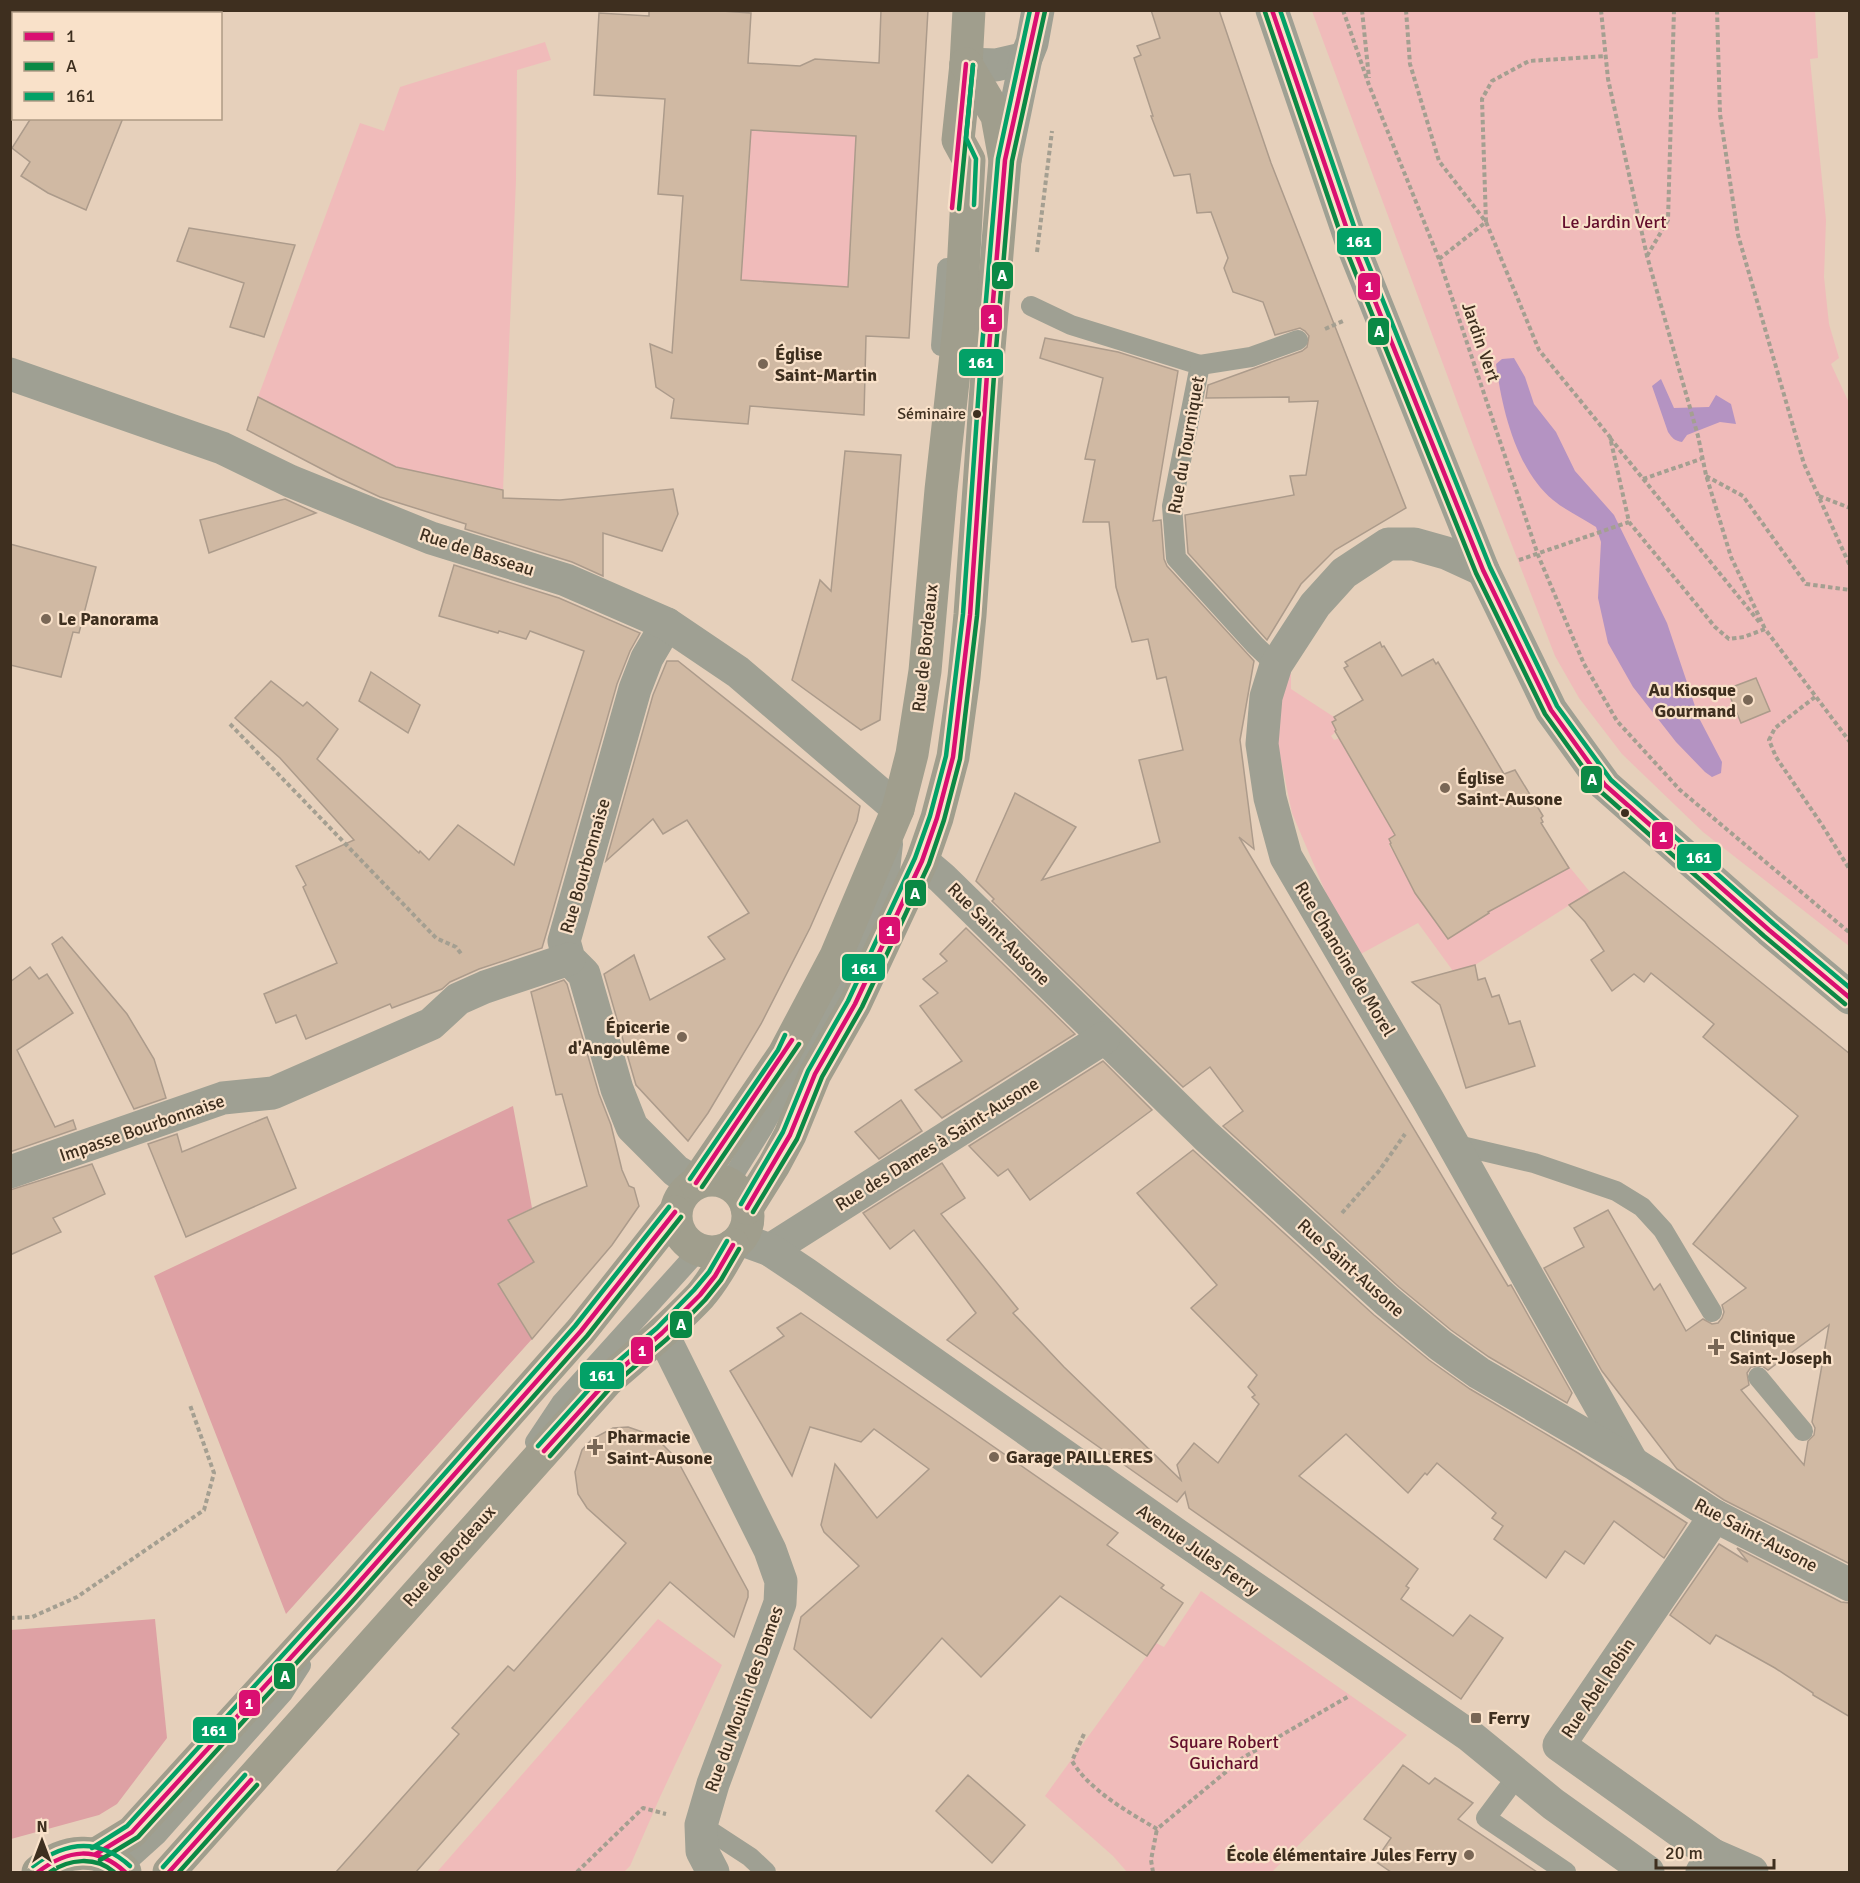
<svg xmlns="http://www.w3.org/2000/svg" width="1860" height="1883" font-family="Signika,sans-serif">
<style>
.green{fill:#f0bbba}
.forest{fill:#dea1a4}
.water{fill:#b493c2}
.building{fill:#d0b9a3;stroke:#ac9b8b;stroke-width:1.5;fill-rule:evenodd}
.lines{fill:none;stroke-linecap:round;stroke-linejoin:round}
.path{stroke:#a49f91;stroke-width:4;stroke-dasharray:4.5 3;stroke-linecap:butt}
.service{stroke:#9fa093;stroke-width:20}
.minor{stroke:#9fa093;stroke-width:33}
.tertiary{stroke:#9fa093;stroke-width:33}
.secondary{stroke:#a09e8d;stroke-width:33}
.bus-1-casing{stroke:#f9e1c9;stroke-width:9}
.bus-2-casing{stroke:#f9e1c9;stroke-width:9}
.bus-3-casing{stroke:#f9e1c9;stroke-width:9}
.bus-1{stroke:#da0f71;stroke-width:4.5}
.bus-2{stroke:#0b8945;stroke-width:4.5}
.bus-3{stroke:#03a167;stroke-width:4.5}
.poi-dot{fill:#796756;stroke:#f9e1c9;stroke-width:2}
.bus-dot{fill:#3e2f1f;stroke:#f9e1c9;stroke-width:2}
.labels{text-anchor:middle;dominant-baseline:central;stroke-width:4.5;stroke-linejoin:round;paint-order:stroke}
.bus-label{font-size:16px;fill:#3e2f1f;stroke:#f9e1c9;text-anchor:end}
.park-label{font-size:18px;fill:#630e2c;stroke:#f9e1c9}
.street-label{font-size:18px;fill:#3e2f1f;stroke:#f9e1c9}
.poi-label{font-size:18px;font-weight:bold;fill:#3e2f1f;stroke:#f9e1c9;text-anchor:start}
.line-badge{stroke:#f9e1c9;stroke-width:2}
.badge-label{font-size:16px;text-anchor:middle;font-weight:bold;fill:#fff}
</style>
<rect width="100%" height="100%" fill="#e6d0bb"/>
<g class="green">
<path d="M1312 11H1815L1818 58 1810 59 1826 220 1824 277 1829 324 1839 358 1831 364 1850 405 1849 946 1703 832 1622 754 1579 698 1555 656 1472 442Z"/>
<path d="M545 42 551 60 517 70 516 180 503 490 396 467 258 397 360 123 384 131 400 87Z"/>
<path d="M751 130 856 136 848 287 741 280Z"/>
<path d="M1291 670V689L1334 717 1336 720 1332 722 1340 728 1331 736 1334 740 1345 736 1367 788 1370 791 1374 789 1385 808 1380 811 1383 816 1388 814 1399 833 1389 839 1391 843 1389 845 1392 850 1395 849 1442 926 1440 927 1442 931 1483 917 1489 913 1486 908 1534 887V876L1563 859 1590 892 1475 965 1453 971 1418 923 1357 956 1342 931 1292 813 1276 736V698Z"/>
<path d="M1201 1591 1407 1735 1272 1872H1127L1113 1856 1045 1796 1156 1643 1164 1647Z"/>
<path d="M658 1619 722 1665 660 1797 630 1866 624 1872H437Z"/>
</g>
<g class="forest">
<path d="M513 1106 532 1208 508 1220 534 1263 498 1284 532 1339 286 1614 154 1276Z"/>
<path d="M155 1619 167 1738 117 1804 99 1815 11 1839V1630Z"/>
</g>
<g class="water">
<path d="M1514 358 1525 377 1534 404 1556 432 1575 471 1614 515 1667 623 1699 718 1722 762 1721 773 1712 777 1705 772 1676 742 1633 687 1608 643 1598 598 1601 542 1596 527C1582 518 1565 510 1553 500 1516 469 1502 409 1496 364L1502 359Z"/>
<path d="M1661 379 1674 408 1709 407 1716 395 1731 404 1736 424 1720 422 1687 435 1682 442C1675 441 1672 438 1668 432L1652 386Z"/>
</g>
<g class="building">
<path d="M649 10H707L751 13 748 63 800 66 815 59 879 63 881 10H928L909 338 866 336 864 415 750 406 748 424 671 418 674 399 656 387 650 344 672 353 683 196 658 194 665 99 594 95 599 13 649 16ZM751 130 856 136 848 287 741 280Z"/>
<path d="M1151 10H1219L1271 163 1406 508 1335 550 1301 584 1267 640 1188 553 1185 515 1294 495 1290 476 1306 475 1318 401 1289 402V397L1206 398 1208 385 1302 351 1307 347 1309 336 1305 331 1300 328 1275 335 1263 302 1233 292 1224 268 1228 258 1211 212 1197 213 1190 174 1174 176 1151 116H1153L1134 58 1141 55 1137 46 1160 38Z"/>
<path d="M31 118H123L86 210 48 193 21 176 30 162 12 148Z"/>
<path d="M189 228 295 245 264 337 230 327 244 283 177 261Z"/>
<path d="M1045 338 1118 352 1178 371 1153 521 1161 520 1164 559 1167 566 1254 661 1240 740 1254 849 1239 837 1508 1286 1511 1285 1572 1393 1567 1403 1489 1357 1451 1330 1399 1287 1223 1126 1243 1111 1210 1067 1183 1087 992 901 994 899 976 881 1015 793 1076 827 1042 880 1160 842 1139 760 1183 750 1166 677 1157 679 1148 639 1132 642 1116 587 1109 522H1083L1095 460 1085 459 1103 378 1040 358Z"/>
<path d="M258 397 396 467 503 490V498L560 500 673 489 678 514 662 551 603 533V576L572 562 465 529 466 524 380 497 337 477 247 430Z"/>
<path d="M845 451 901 455 880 720 861 730 792 680 820 580 831 591Z"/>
<path d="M285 499 316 513 209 553 200 520Z"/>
<path d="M10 544 96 567 79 633 73 632 61 677 10 665Z"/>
<path d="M454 565 559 598 640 633 630 651 617 684 549 924 542 948 479 969 450 982 442 989 392 1008 390 1004 306 1039 296 1015 276 1023 264 994 337 963 303 887 306 885 296 866 354 840 280 758 235 718 271 681 303 706 307 702 338 729 317 759 419 853 420 851 429 860 458 825 514 865 584 651 530 631 526 639 499 631 498 633 439 616Z"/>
<path d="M1380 642 1382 647 1384 646 1402 676 1433 659 1436 664 1438 662 1504 774 1515 770 1543 816 1541 818 1543 822 1541 823 1569 868 1488 912 1489 913 1448 939 1415 893 1390 844 1391 843 1389 839 1395 835 1335 731 1336 730 1332 722 1336 720 1334 717 1363 700 1344 668 1348 666 1345 662Z"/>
<path d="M667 661H678L860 806 857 821 810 928 761 1024 708 1113 688 1141 636 1085 604 974 634 955 650 1000 725 959 708 937 749 913 687 820 663 834 653 819 606 861 653 695Z"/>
<path d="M371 672 420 705 408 733 359 701Z"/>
<path d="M1756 678 1770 711 1741 723 1727 689Z"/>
<path d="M1624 872 1850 1054V1564L1724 1500 1677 1469 1602 1371 1544 1268 1584 1247 1574 1228 1608 1210 1654 1290 1660 1284 1686 1331 1703 1319 1712 1324 1718 1323 1722 1318 1724 1312 1722 1305 1746 1288 1693 1244 1798 1116 1703 1037 1714 1024 1651 973 1644 982 1634 974 1612 991 1591 960 1604 951 1585 922 1569 905ZM1829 1325 1812 1422 1815 1428 1814 1435 1808 1441 1804 1465 1741 1390 1749 1385 1747 1373 1751 1367 1762 1366 1768 1370Z"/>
<path d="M966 928 1075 1034 942 1118 915 1090 962 1061 920 1006 938 993 923 979 947 961 940 954Z"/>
<path d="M62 937 127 1014 154 1059 166 1098 134 1109 52 944Z"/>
<path d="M1475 965 1478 980 1485 978 1492 997 1499 995 1509 1024 1520 1021 1535 1066 1466 1088 1440 1005 1412 982Z"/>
<path d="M30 967 39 979 47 974 73 1013 17 1050 55 1127 73 1120 76 1129 10 1152V982Z"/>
<path d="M564 980 567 984 599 1094 611 1125 622 1170 629 1186 634 1188 639 1206 612 1245 532 1339 498 1284 534 1262 508 1220 542 1204 587 1186 562 1094 556 1095 531 992Z"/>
<path d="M1103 1061 1152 1110 1030 1200 1008 1169 998 1176 969 1146Z"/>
<path d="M901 1100 922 1131 879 1159 855 1132Z"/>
<path d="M267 1117 296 1188 186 1237 148 1144 177 1134 182 1152Z"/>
<path d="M1193 1150 1374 1315 1429 1360 1470 1389 1578 1453 1687 1523 1664 1558 1614 1521 1584 1564 1565 1551 1546 1578 1494 1539 1503 1526 1492 1518 1496 1513 1437 1463 1427 1475 1425 1473 1408 1493 1346 1434 1299 1476 1418 1569 1406 1586 1409 1588 1401 1599 1453 1636 1470 1615 1503 1638 1461 1699 1189 1508 1185 1492 1177 1502 947 1340 976 1313 914 1230 890 1249 863 1213 942 1163 965 1198 941 1214 1018 1309 1013 1313 1064 1367 1181 1480 1177 1465 1194 1443 1218 1463 1259 1404 1252 1397 1255 1395 1248 1387 1257 1375 1191 1308 1217 1285 1137 1193Z"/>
<path d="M92 1164 105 1194 53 1218 61 1232 10 1255V1190Z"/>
<path d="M801 1313 1118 1533 1107 1545 1164 1585 1161 1588 1183 1603 1147 1656 1060 1596 981 1677 942 1638 871 1718 794 1649 801 1617 859 1566 824 1532 821 1525 835 1464 877 1518 929 1469 874 1429 861 1442 810 1427 792 1476 730 1371 784 1336 777 1328Z"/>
<path d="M628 1427 654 1436 676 1458 748 1591V1597L734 1637 670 1582 416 1872H336L459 1734 452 1728 508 1666 514 1671 626 1543 587 1508 578 1494 575 1472 582 1450 592 1439 613 1428Z"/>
<path d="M1719 1544 1748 1562 1737 1548 1841 1602 1850 1603V1717L1813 1695V1693L1775 1668 1716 1635 1710 1644 1670 1615Z"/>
<path d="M1403 1765 1429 1784 1435 1778 1473 1803 1458 1819 1537 1872H1391L1375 1861 1391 1838 1364 1819Z"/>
<path d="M968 1775 1025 1825 992 1863 936 1811Z"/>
</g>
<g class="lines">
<g class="path">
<path d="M1343 10 1369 85 1439 259 1538 555 1584 664 1617 721 1680 790 1850 933"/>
<path d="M1362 10 1369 78"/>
<path d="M1406 10 1410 64 1439 161 1486 222 1539 350 1610 437 1629 522 1715 627 1729 639 1744 637 1765 629 1850 742"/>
<path d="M1601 10 1608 79 1647 256 1698 436 1706 475 1731 557 1765 629"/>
<path d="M1717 10 1720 114 1738 235 1804 464 1850 566"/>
<path d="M1037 252 1052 131"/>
<path d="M1647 256 1668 220 1674 10"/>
<path d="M1439 259 1486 222 1482 99 1492 81 1529 61 1606 56"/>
<path d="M1325 329 1343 321"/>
<path d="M1610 438 1760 623"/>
<path d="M1706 476 1743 496 1806 584 1850 590"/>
<path d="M1643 479 1701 459"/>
<path d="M1819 496 1850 508"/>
<path d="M1519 560 1629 522"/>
<path d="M1815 697 1775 728 1769 740 1776 757 1822 825 1850 870"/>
<path d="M230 724 436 938 456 947 462 955"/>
<path d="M1342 1213 1379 1171 1405 1134"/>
<path d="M10 1618 32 1617 77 1597 204 1510 214 1473 190 1405"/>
<path d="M1084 1734 1072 1761C1089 1790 1128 1812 1157 1829L1244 1757 1349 1696"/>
<path d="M577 1872 643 1808 666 1814"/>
<path d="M1153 1872 1151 1860 1157 1829"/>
</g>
<g class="service">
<path d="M1031 306 1071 325 1200 365 1172 506 1176 558 1255 645 1276 665"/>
<path d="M941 346 947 268"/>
<path d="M1200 365 1251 357 1298 340"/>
<path d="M1453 1144 1534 1163 1616 1191 1642 1207 1663 1230 1712 1312"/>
<path d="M728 1184 763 1128 846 977 888 887 893 844"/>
<path d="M1758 1377 1803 1431"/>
<path d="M535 1442 561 1403 699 1250"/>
<path d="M1518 1775 1486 1818 1566 1872"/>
<path d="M701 1825 750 1857 766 1872"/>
<path d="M116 1872 157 1835 283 1693 301 1665"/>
</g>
<g class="minor">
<path d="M1483 570 1446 553 1414 544H1388L1344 573 1315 605 1276 665 1266 697 1262 744 1270 798 1286 857 1427 1098 1632 1462"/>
<path d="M667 624 647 658 635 689 564 941 569 959 584 974 617 1089 632 1127 676 1171 696 1183"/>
<path d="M922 861 942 878 1206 1136 1387 1301 1440 1345 1479 1373 1633 1463 1715 1516 1850 1585"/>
<path d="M10 1172 223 1098 273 1093 431 1024 458 999 485 987 569 959"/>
<path d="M770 1250 1104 1038"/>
<path d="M662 1333 770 1550 781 1581 780 1603 713 1784 701 1825 702 1851 713 1872"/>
<path d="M1713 1855 1752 1872"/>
<path d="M1702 1872 1713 1855 1559 1745 1715 1516"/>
</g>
<g class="tertiary">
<path d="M1272 10 1352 244 1483 570 1551 710 1605 785 1769 930 1850 998"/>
<path d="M966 64 996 65 1026 58"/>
<path d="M1005 160 1026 58 1032 43 1038 10"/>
<path d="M10 374 222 448 290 481 431 538 566 580 667 624 738 672 898 809"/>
<path d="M740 1239 770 1250 806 1274 1177 1535 1470 1736 1553 1804 1648 1872"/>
</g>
<g class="secondary">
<circle cx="712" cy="1216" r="36"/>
<path d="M696 1183 784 1054 836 956 898 809 912 754 925 671 941 490 961 309 969 160 958 140 966 64 969 10"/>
<path d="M747 1208 774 1165 790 1135 815 1074 855 1004 922 861 937 818 953 757 964 677 970 615 988 360 1005 160 997 116 966 64"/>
<path d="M96 1854 132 1832 346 1597 581 1331 675 1212"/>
<path d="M38 1872C63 1849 101 1845 125 1872"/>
<path d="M169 1872 607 1381C638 1354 671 1327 700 1296 713 1281 723 1263 733 1245"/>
</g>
<g class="bus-1-casing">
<g id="bus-1">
<path d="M1272 10 1352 244 1483 570 1551 710 1605 785 1769 930 1850 998"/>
<path d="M952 208 966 64"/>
<path d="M696 1183 792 1040"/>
<path d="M747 1208 790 1135 815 1074 855 1004 922 861 937 818 953 757 970 615 988 360 1005 160 1038 10"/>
<path d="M544 1451 607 1381 662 1333 700 1295 715 1276 733 1245"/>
<path d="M96 1854 132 1832 346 1597 581 1331 675 1212"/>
<path d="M38 1872C68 1849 96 1846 125 1872"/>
<path d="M169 1872 251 1780"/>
</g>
</g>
<g class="bus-2-casing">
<g id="bus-2">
<path d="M1265 12 1345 247 1476 573 1545 714 1600 791 1764 936 1845 1004"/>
<path d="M959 209 973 65"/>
<path d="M702 1187 799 1044"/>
<path d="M753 1212 797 1139 822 1077 862 1007 929 864 944 820 960 759 977 616 995 361 1012 161 1045 11"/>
<path d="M550 1456 612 1386 667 1339 705 1300 721 1280 739 1249"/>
<path d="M100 1860 138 1837 352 1602 587 1336 681 1217"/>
<path d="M50 1872C69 1859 95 1856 114 1872"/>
<path d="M179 1872 257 1785"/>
</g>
</g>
<g class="bus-3-casing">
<g id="bus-3">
<path d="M1280 10 1359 241 1490 567 1557 706 1611 780 1774 924 1850 988"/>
<path d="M973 65 966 138 976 159 974 205"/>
<path d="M690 1179 778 1050 785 1035"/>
<path d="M741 1204 783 1132 808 1071 848 1001 915 858 930 816 946 756 963 614 981 359 998 159 1030 10"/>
<path d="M538 1446 601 1376 657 1328 694 1290 709 1272 727 1241"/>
<path d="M92 1848 127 1826 340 1592 575 1326 669 1207"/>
<path d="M33 1866C66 1841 99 1838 130 1866"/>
<path d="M163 1867 245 1775"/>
</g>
</g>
<use href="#bus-1" class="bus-1"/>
<use href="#bus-2" class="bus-2"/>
<use href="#bus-3" class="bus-3"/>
</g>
<g class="poi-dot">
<circle cx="763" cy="364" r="6"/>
<circle cx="46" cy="619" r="6"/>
<circle cx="1748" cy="700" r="6"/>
<circle cx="1445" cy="788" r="6"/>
<circle cx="682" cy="1037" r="6"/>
<path d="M1713 1338h6v6h6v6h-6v6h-6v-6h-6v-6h6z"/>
<path d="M592 1438h6v6h6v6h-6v6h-6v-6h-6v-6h6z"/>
<circle cx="994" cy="1457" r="6"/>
<rect x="1470" y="1712" width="12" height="12" rx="3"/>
<circle cx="1469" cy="1855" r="6"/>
</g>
<g class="bus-dot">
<circle cx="977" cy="414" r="5"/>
<circle cx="1625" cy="813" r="5"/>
</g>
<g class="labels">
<g class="bus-label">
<text x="966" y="414">Séminaire</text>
</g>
<g class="park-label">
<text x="1614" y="222">Le Jardin Vert</text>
<text x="1224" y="1742">Square Robert<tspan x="1224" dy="21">Guichard</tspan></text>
</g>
<g class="street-label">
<text transform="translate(1481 342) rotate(71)">Jardin Vert</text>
<text transform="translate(1186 445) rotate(-80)">Rue du Tourniquet</text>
<text transform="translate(477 552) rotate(18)">Rue de Basseau</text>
<text transform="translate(925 648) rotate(-84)">Rue de Bordeaux</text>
<text transform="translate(585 866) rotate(-74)">Rue Bourbonnaise</text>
<text transform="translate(999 934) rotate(45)">Rue Saint-Ausone</text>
<text transform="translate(1345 959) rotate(59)">Rue Chanoine de Morel</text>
<text transform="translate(142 1128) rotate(-19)">Impasse Bourbonnaise</text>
<text transform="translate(937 1144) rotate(-32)">Rue des Dames à Saint-Ausone</text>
<text transform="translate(1351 1268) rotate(42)">Rue Saint-Ausone</text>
<text transform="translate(1756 1535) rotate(28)">Rue Saint-Ausone</text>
<text transform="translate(1198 1550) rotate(35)">Avenue Jules Ferry</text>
<text transform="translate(449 1556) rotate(-48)">Rue de Bordeaux</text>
<text transform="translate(1598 1688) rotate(-56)">Rue Abel Robin</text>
<text transform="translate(744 1699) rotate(-70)">Rue du Moulin des Dames</text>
</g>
<g class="poi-label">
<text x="775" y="354">Église<tspan x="775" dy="21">Saint-Martin</tspan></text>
<text x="58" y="619">Le Panorama</text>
<text x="1736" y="690" text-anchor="end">Au Kiosque<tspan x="1736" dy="21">Gourmand</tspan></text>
<text x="1457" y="778">Église<tspan x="1457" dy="21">Saint-Ausone</tspan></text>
<text x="670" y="1027" text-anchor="end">Épicerie<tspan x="670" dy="21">d'Angoulême</tspan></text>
<text x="1730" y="1337">Clinique<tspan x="1730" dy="21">Saint-Joseph</tspan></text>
<text x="607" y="1437">Pharmacie<tspan x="607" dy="21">Saint-Ausone</tspan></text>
<text x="1006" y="1457">Garage PAILLERES</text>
<text x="1488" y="1718">Ferry</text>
<text x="1457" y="1855" text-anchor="end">École élémentaire Jules Ferry</text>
</g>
</g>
<g class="line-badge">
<rect x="1336" y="227" width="46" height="29" rx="6" fill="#03a167"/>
<rect x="991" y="261" width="23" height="29" rx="6" fill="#0b8945"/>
<rect x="1357" y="272" width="24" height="29" rx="6" fill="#da0f71"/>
<rect x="980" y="304" width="23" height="29" rx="6" fill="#da0f71"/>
<rect x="1367" y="317" width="23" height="29" rx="6" fill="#0b8945"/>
<rect x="958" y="348" width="46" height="29" rx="6" fill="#03a167"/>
<rect x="1580" y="765" width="23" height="29" rx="6" fill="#0b8945"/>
<rect x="1651" y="821" width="23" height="29" rx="6" fill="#da0f71"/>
<rect x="1676" y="843" width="46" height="29" rx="6" fill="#03a167"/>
<rect x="904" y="879" width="23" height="28" rx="6" fill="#0b8945"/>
<rect x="878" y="916" width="23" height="29" rx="6" fill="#da0f71"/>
<rect x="841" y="953" width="45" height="29" rx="6" fill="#03a167"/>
<rect x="669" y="1310" width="24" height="29" rx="6" fill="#0b8945"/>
<rect x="630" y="1336" width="24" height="29" rx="6" fill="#da0f71"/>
<rect x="579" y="1361" width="46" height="29" rx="6" fill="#03a167"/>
<rect x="273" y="1662" width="23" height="28" rx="6" fill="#0b8945"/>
<rect x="238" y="1689" width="23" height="28" rx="6" fill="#da0f71"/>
<rect x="192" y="1716" width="45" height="28" rx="6" fill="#03a167"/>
</g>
<g class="badge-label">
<text x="1359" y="247">161</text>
<text x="1002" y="281">A</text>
<text x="1369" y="292">1</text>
<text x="992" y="324">1</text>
<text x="1379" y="337">A</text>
<text x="981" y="368">161</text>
<text x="1592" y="785">A</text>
<text x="1663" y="842">1</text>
<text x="1699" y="863">161</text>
<text x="915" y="899">A</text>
<text x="890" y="936">1</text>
<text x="864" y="974">161</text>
<text x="681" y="1330">A</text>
<text x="642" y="1356">1</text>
<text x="602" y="1381">161</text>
<text x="285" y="1682">A</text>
<text x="249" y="1709">1</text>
<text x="214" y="1736">161</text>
</g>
<rect width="1860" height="1883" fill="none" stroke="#3e2f1f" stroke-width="24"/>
<rect x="12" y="12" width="210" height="108" fill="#f9e1c9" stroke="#ae9a85" stroke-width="1.5"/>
<rect x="24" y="32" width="30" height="9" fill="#da0f71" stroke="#ae9a85" stroke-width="1.5"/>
<text x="66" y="42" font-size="18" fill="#3e2f1f">1</text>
<rect x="24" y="62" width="30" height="9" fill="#0b8945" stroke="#ae9a85" stroke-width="1.5"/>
<text x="66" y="72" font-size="18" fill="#3e2f1f">A</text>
<rect x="24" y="92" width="30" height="9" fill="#03a167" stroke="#ae9a85" stroke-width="1.5"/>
<text x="66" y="102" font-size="18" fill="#3e2f1f">161</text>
<g transform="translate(42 1841)" stroke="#f9e1c9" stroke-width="4.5" paint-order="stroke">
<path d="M0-4.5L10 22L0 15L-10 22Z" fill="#3e2f1f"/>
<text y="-9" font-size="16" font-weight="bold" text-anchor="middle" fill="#3e2f1f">N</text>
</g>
<path d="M1656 1859v9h118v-9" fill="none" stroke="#3e2f1f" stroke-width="3"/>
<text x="1665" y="1859" font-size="18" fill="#3e2f1f" stroke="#f9e1c9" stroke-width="4.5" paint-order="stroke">20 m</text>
</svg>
